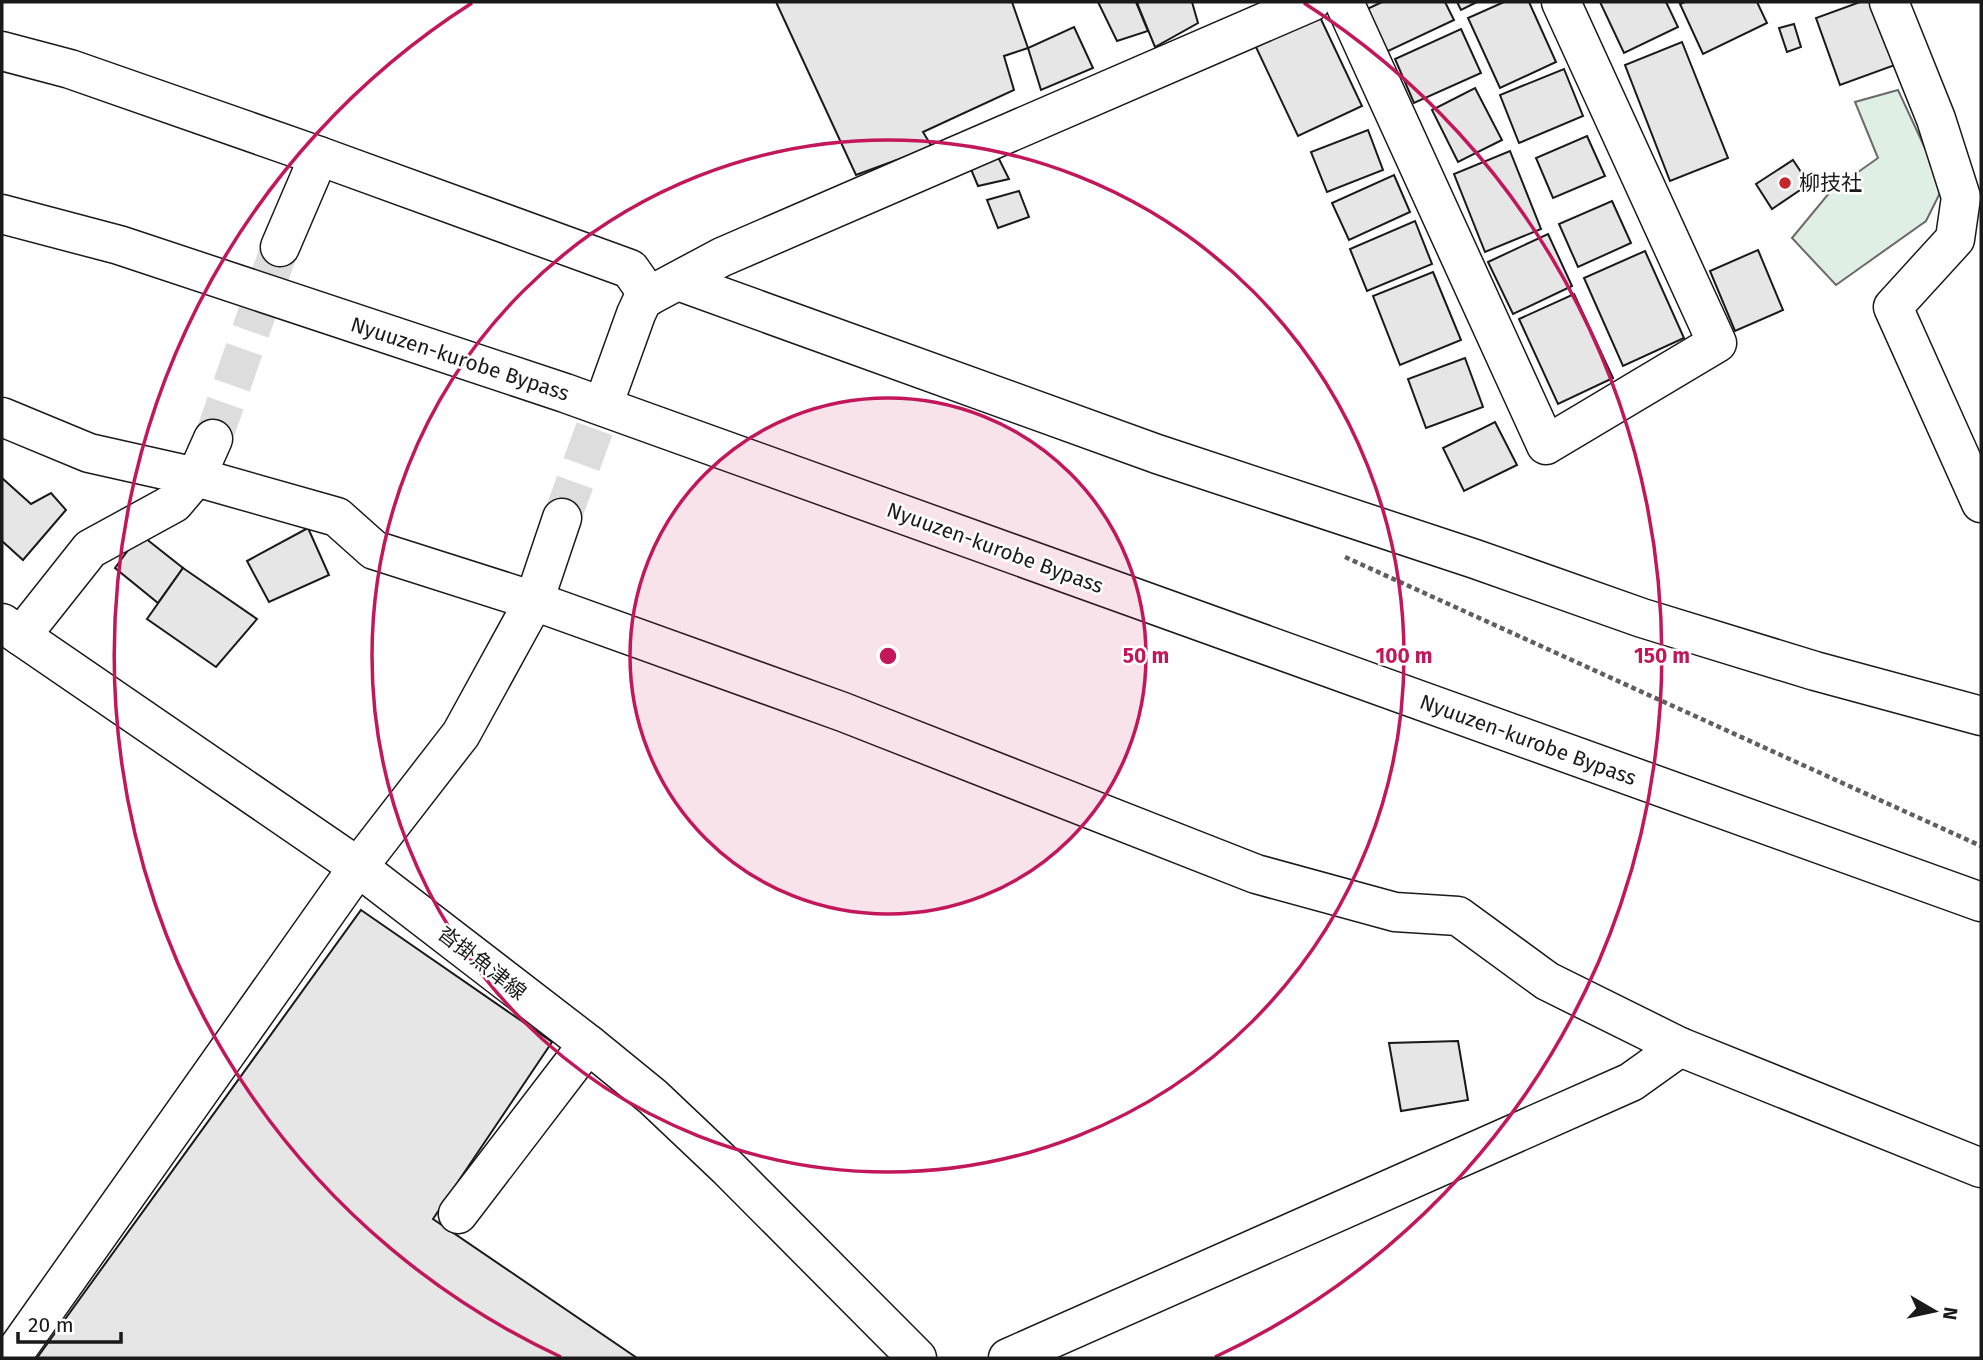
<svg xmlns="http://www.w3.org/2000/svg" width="1983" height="1360" font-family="'Fira Sans','Noto Sans JP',sans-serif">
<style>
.green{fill:#e0efe3;stroke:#6a6a6a;stroke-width:2}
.building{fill:#e6e6e6;stroke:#1a1a1a;stroke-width:2}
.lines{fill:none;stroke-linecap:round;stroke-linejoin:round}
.minor-tunnel{stroke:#ddd;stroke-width:38;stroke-dasharray:38 19;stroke-linecap:butt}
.minor-casing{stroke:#1a1a1a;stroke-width:41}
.major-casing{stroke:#1a1a1a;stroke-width:41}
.highway-casing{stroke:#1a1a1a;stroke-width:41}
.path{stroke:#5f5f5f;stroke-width:4.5;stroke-dasharray:5 3.5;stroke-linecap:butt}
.minor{stroke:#fff;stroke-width:38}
.major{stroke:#fff;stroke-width:38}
.highway{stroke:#fff;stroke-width:38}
.ring{fill:none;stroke:#c2185b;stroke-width:3.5}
.poi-dot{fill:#c62828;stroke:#fff;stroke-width:2.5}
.labels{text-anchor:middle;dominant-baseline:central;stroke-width:5;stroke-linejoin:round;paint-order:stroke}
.poi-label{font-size:21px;fill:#1a1a1a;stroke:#fff;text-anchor:start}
.street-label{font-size:21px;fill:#1a1a1a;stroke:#fff}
.centre{fill:#c2185b;stroke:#fff;stroke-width:3.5}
.ring-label{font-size:21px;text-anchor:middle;font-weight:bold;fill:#c2185b;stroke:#fff;stroke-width:5;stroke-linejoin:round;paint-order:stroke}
</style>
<rect width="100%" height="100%" fill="#fff"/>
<path class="green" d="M1898 90 1943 187 1926 221 1836 285 1792 238 1830 192 1878 158 1855 102Z"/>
<g class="building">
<path d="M776 2H1012L1028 48 1004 56 1014 90 923 132 932 147 856 175Z"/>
<path d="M1098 2H1136L1148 31 1117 41Z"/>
<path d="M1140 2H1192L1198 23 1155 47 1137 3Z"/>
<path d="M1382 2H1445L1454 20 1384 53 1365 10Z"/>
<path d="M1457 2H1477L1461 10Z"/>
<path d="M1504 2H1529L1556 62 1500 88 1468 18Z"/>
<path d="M1600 2H1666L1678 27 1624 53Z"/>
<path d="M1685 2H1757L1767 23 1703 54 1680 4Z"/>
<path d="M1860 2H1872L1895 65 1840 85 1816 18Z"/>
<path d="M1319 15 1362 106 1298 136 1255 45Z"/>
<path d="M1794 24 1801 47 1787 52 1779 28Z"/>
<path d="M1074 27 1093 68 1041 90 1028 48Z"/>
<path d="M1461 29 1481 73 1414 103 1395 59Z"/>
<path d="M1682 42 1728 158 1670 181 1625 65Z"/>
<path d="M1564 69 1583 116 1519 143 1500 95Z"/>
<path d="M1475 88 1502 140 1458 162 1432 110Z"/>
<path d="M1368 130 1383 170 1327 192 1311 152Z"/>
<path d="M1587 136 1605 176 1553 198 1536 158Z"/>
<path d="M1510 151 1541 229 1485 252 1454 174Z"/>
<path d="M996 153 1009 179 978 186 970 167Z"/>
<path d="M1793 160 1809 184 1772 209 1756 184Z"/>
<path d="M1394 175 1410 212 1349 240 1332 203Z"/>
<path d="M1019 191 1029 217 998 228 987 200Z"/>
<path d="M1612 201 1631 243 1578 267 1559 224Z"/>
<path d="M1415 221 1432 264 1367 291 1350 249Z"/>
<path d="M1548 234 1572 286 1513 314 1488 262Z"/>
<path d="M1758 250 1783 310 1735 331 1710 271Z"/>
<path d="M1645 251 1684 338 1623 366 1584 278Z"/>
<path d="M1433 272 1461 340 1400 365 1373 296Z"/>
<path d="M1574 294 1613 378 1558 404 1519 319Z"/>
<path d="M1465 358 1483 407 1426 428 1408 379Z"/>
<path d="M1495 422 1517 465 1464 491 1443 448Z"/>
<path d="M2 478 31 504 51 493 66 510 23 560 2 541Z"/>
<path d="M308 528 329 575 269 602 247 561Z"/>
<path d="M140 534 183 568 158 603 115 568Z"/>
<path d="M183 568 257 619 216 667 147 619Z"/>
<path d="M361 910 552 1042 433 1219 637 1358H37Z"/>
<path d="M1458 1041 1468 1100 1401 1111 1389 1043Z"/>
</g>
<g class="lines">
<g class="minor-tunnel">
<path d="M213 439 280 247"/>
<path d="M562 518 609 389"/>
</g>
<g class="minor-casing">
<g id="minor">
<path d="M1344 2 1546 445 1717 343 1561 2"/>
<path d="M1889 2 1936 119 1961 197 1955 239 1893 307 1981 503"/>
<path d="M2 51 70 69 319 156 630 269 649 296"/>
<path d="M280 247 319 156"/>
<path d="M678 281 1157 454 1475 559 1642 618 1815 671 1981 716"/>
<path d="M609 389 636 314 642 301 649 296 722 257 1311 2"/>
<path d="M2 417 89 453 196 477 337 517 374 550 534 601 843 712 1256 874 1395 912 1458 916 1547 981 1680 1047 1981 1168"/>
<path d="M21 636 90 549 174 503 196 477 213 439"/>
<path d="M458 1214 588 1044"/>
<path d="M11 1358 358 867 461 734 534 601 562 518"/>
<path d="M1008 1358 1631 1082 1680 1047"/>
</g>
</g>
<g class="major-casing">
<path id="major" d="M2 623 358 867 588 1044 653 1097 728 1168 917 1358"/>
</g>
<g class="highway-casing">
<path id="highway" d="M2 214 119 245 565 393 1981 902"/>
</g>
<path class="path" d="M1345 557 1981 846"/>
<use href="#minor" class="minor"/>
<use href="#major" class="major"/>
<use href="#highway" class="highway"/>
</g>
<circle cx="888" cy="656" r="258" fill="#c2185b" fill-opacity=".12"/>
<g class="ring">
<circle cx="888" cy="656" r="258"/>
<circle cx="888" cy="656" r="516"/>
<path d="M561 1357A774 774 0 0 1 472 3M1304 3A774 774 0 0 1 1215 1357"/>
</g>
<circle class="poi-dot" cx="1785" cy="183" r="7"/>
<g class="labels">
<g class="poi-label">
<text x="1799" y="183">柳技社</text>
</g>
<g class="street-label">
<text transform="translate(460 359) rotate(18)">Nyuuzen-kurobe Bypass</text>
<text transform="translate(995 548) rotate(20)">Nyuuzen-kurobe Bypass</text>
<text transform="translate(1528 740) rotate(20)">Nyuuzen-kurobe Bypass</text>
<text transform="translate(482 963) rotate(38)">沓掛魚津線</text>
</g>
</g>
<circle cx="888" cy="656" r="10" class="centre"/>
<g class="ring-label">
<text x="1146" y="663">50 m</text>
<text x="1404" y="663">100 m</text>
<text x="1662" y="663">150 m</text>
</g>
<rect width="1983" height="1360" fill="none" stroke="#1a1a1a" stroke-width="7"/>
<g transform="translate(1934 1311) rotate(99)" stroke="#ffffff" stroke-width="5" paint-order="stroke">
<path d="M0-5L12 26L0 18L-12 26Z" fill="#1a1a1a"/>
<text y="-10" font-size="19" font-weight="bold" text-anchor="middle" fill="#1a1a1a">N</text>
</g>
<path d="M18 1332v10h103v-10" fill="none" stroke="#1a1a1a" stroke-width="3.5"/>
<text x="28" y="1332" font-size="21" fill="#1a1a1a" stroke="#ffffff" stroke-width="5" paint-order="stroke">20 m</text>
</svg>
